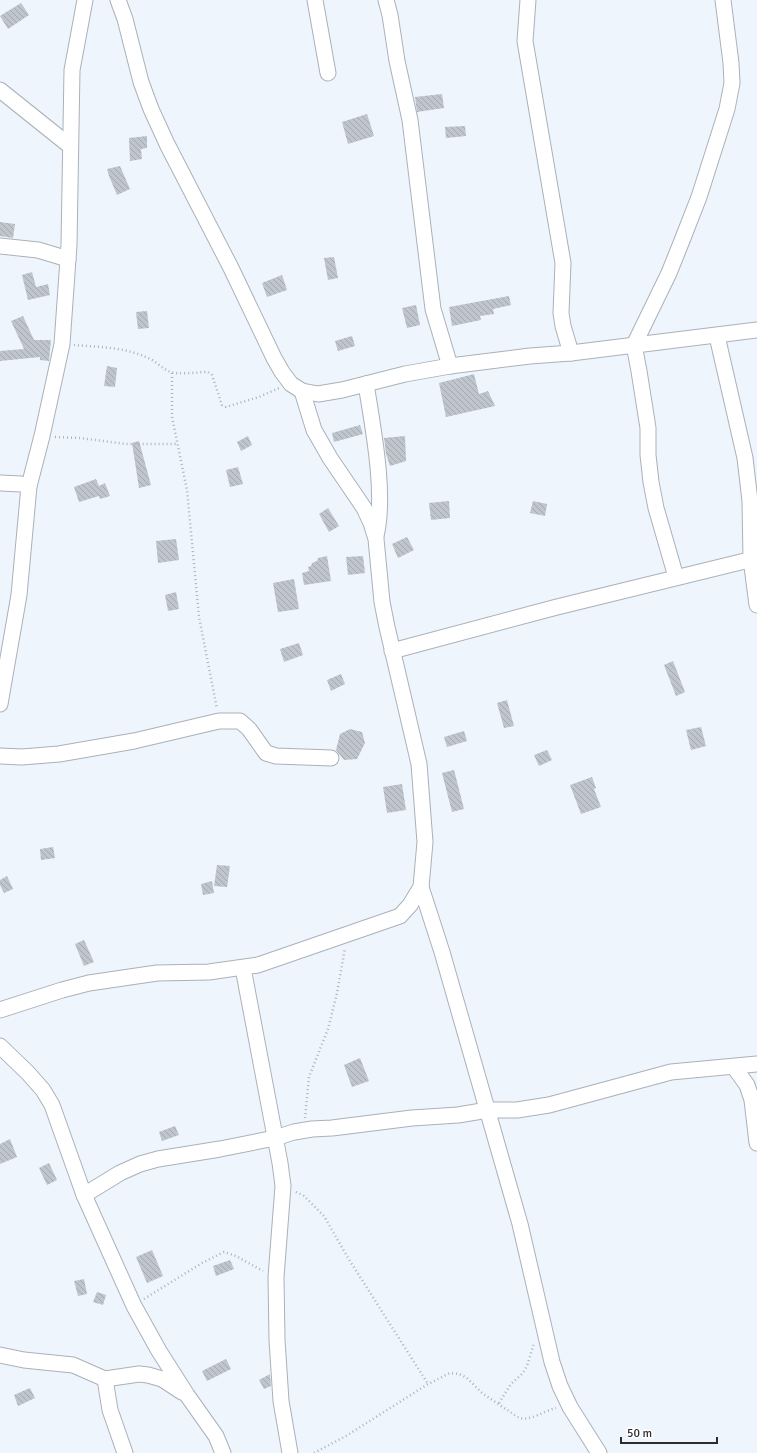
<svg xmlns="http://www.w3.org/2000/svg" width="757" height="1453" font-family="Signika,sans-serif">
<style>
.building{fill:url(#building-back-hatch)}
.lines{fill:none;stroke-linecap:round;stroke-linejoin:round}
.street-casing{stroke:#abb1b8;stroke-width:17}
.path{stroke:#aeb3b9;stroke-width:2.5;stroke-dasharray:1 3;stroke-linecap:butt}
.street{stroke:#fff;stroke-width:15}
</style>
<defs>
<pattern id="building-back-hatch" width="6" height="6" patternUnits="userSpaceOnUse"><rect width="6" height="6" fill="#bfc5cd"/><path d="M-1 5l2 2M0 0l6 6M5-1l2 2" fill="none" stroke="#a4a9b0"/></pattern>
</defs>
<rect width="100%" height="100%" fill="#eef5fd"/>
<g class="building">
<path d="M21 3 29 15 8 29 0 16Z"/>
<path d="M442 94 444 108 417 112 415 97Z"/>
<path d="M367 114 374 136 348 144 342 122Z"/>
<path d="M465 126 466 136 446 138 445 127Z"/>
<path d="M147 136V148L141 149 142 159 130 161 129 138Z"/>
<path d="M120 166 130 189 117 195 109 176 107 169Z"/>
<path d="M0 222 15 224 13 238 0 236Z"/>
<path d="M334 257 338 278 328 280 324 258Z"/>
<path d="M32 272 36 287 48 284 50 295 28 300 22 275Z"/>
<path d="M282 275 287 290 267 297 262 283Z"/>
<path d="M509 296 511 305 493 309 494 314 480 316 481 320 452 326 449 307Z"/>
<path d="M416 305 420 325 407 328 402 308Z"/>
<path d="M147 311 149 328 138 329 136 312Z"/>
<path d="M23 316 34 340H51L49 361 40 360V357L0 361V351L24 349 11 321Z"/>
<path d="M352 336 355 346 338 351 335 341Z"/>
<path d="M107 366 117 368 115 387 104 386Z"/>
<path d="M474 374 479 394 488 391 495 406 446 417 439 383Z"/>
<path d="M360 425 363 434 334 442 332 433Z"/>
<path d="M248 436 252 445 241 451 237 442Z"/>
<path d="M405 436 406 461 390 466 386 454 384 438Z"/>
<path d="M139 441 151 485 139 488 132 443Z"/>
<path d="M238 467 243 484 230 487 226 470Z"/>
<path d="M96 479 99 486 105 483 110 496 100 499 99 496 79 502 74 487Z"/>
<path d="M449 501 450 518 431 520 429 503Z"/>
<path d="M533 501 547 504 545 516 530 513Z"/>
<path d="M328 508 339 526 329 532 319 514Z"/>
<path d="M407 537 414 550 398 558 392 544Z"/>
<path d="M176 539 179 560 158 563 156 541Z"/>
<path d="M327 556 331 581 304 585 302 573 309 571 308 567 311 566 312 563 317 561 318 558Z"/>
<path d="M363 556 365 573 348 575 346 557Z"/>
<path d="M294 579 299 609 278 612 273 583Z"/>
<path d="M176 592 179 609 168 611 165 595Z"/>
<path d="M299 643 303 655 284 662 280 649Z"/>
<path d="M673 661 685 692 676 696 664 665Z"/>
<path d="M341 674 345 684 331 691 327 680Z"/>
<path d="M507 700 514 726 504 728 497 703Z"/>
<path d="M701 727 706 746 691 750 686 730Z"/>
<path d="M350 729 362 732 365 743 357 759 344 760 336 750 340 734Z"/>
<path d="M464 731 467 741 447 747 444 737Z"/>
<path d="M547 750 552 760 539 766 534 755Z"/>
<path d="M454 770 464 809 452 812 442 773Z"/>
<path d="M592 777 596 788 594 789 601 807 581 814 570 785Z"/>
<path d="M402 784 406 810 387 813 383 787Z"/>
<path d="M53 847 55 858 41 860 40 849Z"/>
<path d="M217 865 230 866 227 887 214 886Z"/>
<path d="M7 876 13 889 4 893 0 885V880Z"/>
<path d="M212 881 214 893 203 895 201 884Z"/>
<path d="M84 940 94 962 84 966 75 944Z"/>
<path d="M360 1058 369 1081 352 1087 344 1065Z"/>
<path d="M175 1126 179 1135 162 1141 159 1132Z"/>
<path d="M10 1139 17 1157 0 1164V1144Z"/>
<path d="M49 1163 57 1180 47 1185 39 1168Z"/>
<path d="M152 1250 163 1276 147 1283 136 1257Z"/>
<path d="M230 1260 234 1269 216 1276 213 1266Z"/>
<path d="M84 1279 87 1294 78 1296 74 1281Z"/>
<path d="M97 1292 106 1295 103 1305 93 1302Z"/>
<path d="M226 1359 231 1369 207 1381 202 1371Z"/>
<path d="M270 1374 271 1386 264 1389 259 1380Z"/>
<path d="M30 1388 35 1398 18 1406 14 1395Z"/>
</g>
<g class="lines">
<g class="street-casing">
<g id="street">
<path d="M118 0 125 19 141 82 151 109 167 144 231 268 274 358 282 372 291 384 302 391 318 394 342 390 405 374 450 366 530 356 571 353 757 330"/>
<path d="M315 0 328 73"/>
<path d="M386 0 390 15 397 61 410 120 433 309 450 366"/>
<path d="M528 0 525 41 563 263 561 313 563 326 571 353"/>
<path d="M0 90 70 146"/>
<path d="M0 246 38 250 68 259"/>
<path d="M717 336 745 458 750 501 751 559 757 605"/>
<path d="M366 384C373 428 386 494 376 536"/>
<path d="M302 391 314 430 330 458 364 508 371 523 376 539 382 602 387 627 419 764 425 842 421 887 442 952 520 1224 552 1362 560 1386 570 1407 599 1453"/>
<path d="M0 483 21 484 29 486"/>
<path d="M676 577 656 508 651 482 648 455V428L639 371 634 345 669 273 683 238 699 197 727 109 732 83 731 63 723 0"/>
<path d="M392 651 557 607 757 558"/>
<path d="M0 704 19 595 29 486 42 436 62 344 69 245 72 70 85 0"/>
<path d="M0 756 22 757 59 754 134 741 219 721H240L249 729 266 753 276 756 331 758"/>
<path d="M243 968 280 1163 283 1186 276 1277 277 1340 281 1401 290 1453"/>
<path d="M0 1010 62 990 89 983 157 973 209 972 258 965 400 916 410 905 421 887"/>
<path d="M0 1046 28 1073 43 1090 52 1105 84 1195 134 1306 159 1351 187 1395 216 1436 223 1453"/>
<path d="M734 1067 747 1085 752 1100 757 1143"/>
<path d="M84 1195 120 1173 140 1164 158 1159 220 1149 275 1138 294 1132 312 1129 332 1128 412 1118 458 1115 488 1110H517L549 1105 671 1072 757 1064"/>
<path d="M0 1355 24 1360 73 1365 105 1379 139 1374 148 1375 162 1379 182 1392"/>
<path d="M105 1379 110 1410 125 1453"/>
</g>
</g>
<g class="path">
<path d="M74 345C98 347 125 347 148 358 156 361 162 369 171 372 178 375 199 372 208 372L212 375 222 405 226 407 259 397 279 388"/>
<path d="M172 373V417L187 490 199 617 217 709"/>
<path d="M55 437 80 438 126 444H177"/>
<path d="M305 1118 309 1077 328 1029 337 993 345 948"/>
<path d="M296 1192 304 1196 324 1216 348 1258 428 1384"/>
<path d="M144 1299 202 1263 224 1252 236 1256 263 1271"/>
<path d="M499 1403 511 1384 523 1373 527 1366 534 1343"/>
<path d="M314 1453 346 1436 428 1384 450 1373 459 1374 467 1378 482 1393 519 1418C531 1421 544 1411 556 1408"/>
</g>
<use href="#street" class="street"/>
</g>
<path d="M621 1437v6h96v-6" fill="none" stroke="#2a2c2f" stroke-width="2"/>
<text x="627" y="1437" font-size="12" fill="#2a2c2f" stroke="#ffffff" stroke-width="3" paint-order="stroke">50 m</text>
</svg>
